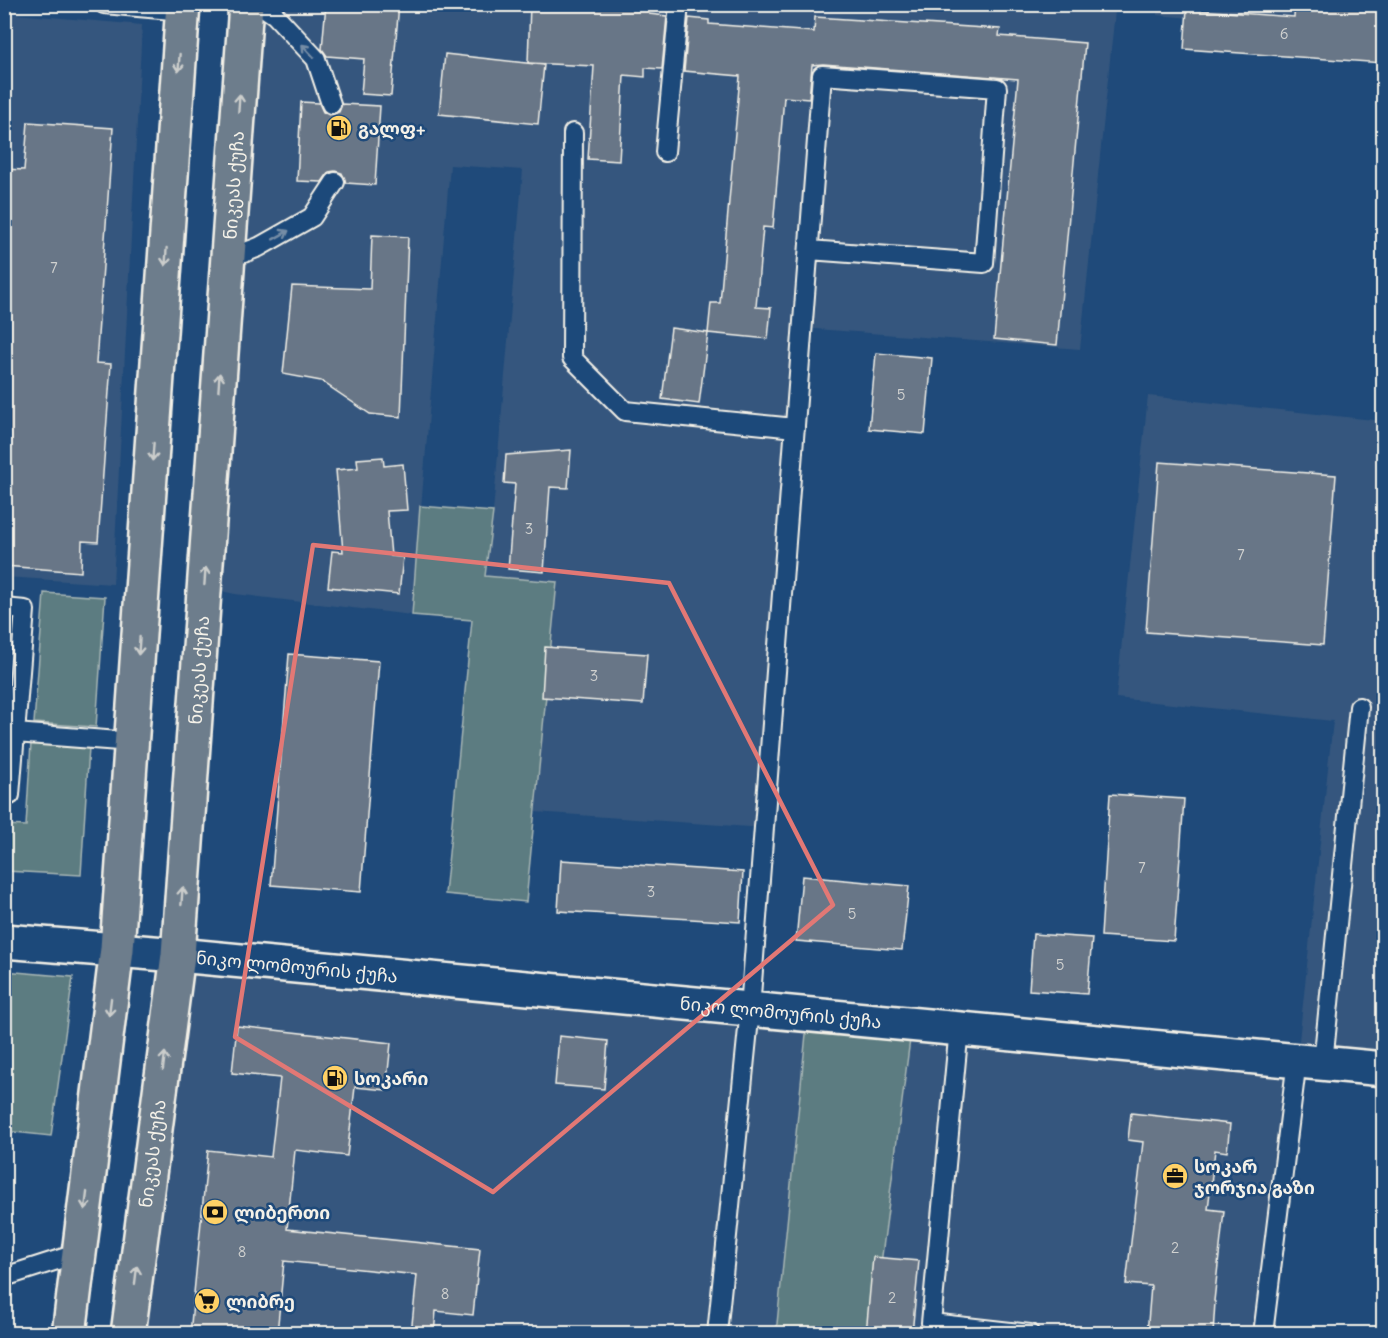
<svg xmlns="http://www.w3.org/2000/svg" width="1388" height="1338" font-family="Delius,'Noto Sans Georgian',sans-serif">
<style>
.built{fill:#35577e}
.green{fill:#5b7c81;stroke:#a8b6b4;stroke-width:1.5}
.building{fill:#687687;stroke:#f4f1e8;stroke-width:1.5}
.lines{fill:none;stroke-linecap:round;stroke-linejoin:round}
.service-casing{stroke:#f4f1e8;stroke-width:22}
.tertiary-casing{stroke:#f4f1e8;stroke-width:38}
.primary-casing{stroke:#f4f1e8;stroke-width:38}
.service{stroke:#1f4a7a;stroke-width:18}
.tertiary{stroke:#1f4a7a;stroke-width:33}
.primary{stroke:#6d7d8c;stroke-width:33}
.oneway{stroke:#748da6}
.oneway2{stroke:#cccecc}
.marked{fill:none;stroke:#e27875;stroke-width:4.5;stroke-linejoin:round}
.labels{text-anchor:middle;dominant-baseline:central;stroke-width:5;stroke-linejoin:round;paint-order:stroke}
.number-label{font-size:15px;fill:#d1d2d0}
.poi-label{font-size:18px;font-weight:bold;fill:#f4f1e8;stroke:#1f4a7a;text-anchor:start}
.street-label{font-size:18px;fill:#f4f1e8;stroke:#1f4a7a}
</style>
<rect width="100%" height="100%" fill="#1f4a7a"/>
<filter id="ink" filterUnits="userSpaceOnUse"><feTurbulence type="fractalNoise" baseFrequency=".0167" numOctaves="2"/><feDisplacementMap in="SourceGraphic" scale="12" xChannelSelector="R" yChannelSelector="G"/><feConvolveMatrix kernelMatrix="1 2 1 2 8 2 1 2 1" color-interpolation-filters="sRGB"/></filter>
<g filter="url(#ink)">
<g class="built">
<path d="M1036 4 1115 11 1080 349 803 328 764 828 535 812 557 583 485 576 493 512 523 170 450 165 412 615 235 594 204 587 245 5Z"/>
<path d="M1158 4 1383 5V35L1157 15Z"/>
<path d="M4 13 142 25 113 584 5 577Z"/>
<path d="M1148 396 1383 421V1069L1298 1060 1263 1333 872 1334 912 1024 1297 1060 1333 721 1116 698Z"/>
<path d="M178 955 808 1014 776 1333 128 1334Z"/>
</g>
<g class="green">
<path d="M420 506 493 512 485 576 557 582 526 902 445 894 472 620 412 615Z"/>
<path d="M44 593 105 597 96 727 34 723Z"/>
<path d="M31 743 89 747 81 875 5 871 4 825 26 826Z"/>
<path d="M4 971 73 977 51 1136 5 1131Z"/>
<path d="M808 1014 912 1024 872 1333 776 1334Z"/>
</g>
<g class="building">
<path d="M326 4H399L391 96 361 94 364 59 327 56 322 49Z"/>
<path d="M530 4H649V14L667 16 662 69 645 68V77L624 75 619 161 588 159 594 66 528 63Z"/>
<path d="M1295 4H1383V63L1184 49 1187 9 1294 17Z"/>
<path d="M815 17 1000 29 999 36 1085 43 1057 345 994 339 1018 79 823 64 812 65 809 99 784 97 773 228 763 227 756 307 771 308 768 339 708 333 711 303H720L740 76 684 71 689 18 709 20V24L814 32Z"/>
<path d="M445 54 544 65 538 124 439 114Z"/>
<path d="M301 102 319 103 323 112 329 115 339 112 342 104 380 106 375 185 346 183 342 173 335 171 329 172 322 182 297 181Z"/>
<path d="M28 122 113 128 96 363 111 364 98 542 82 541 81 572 4 566V436L9 385H4V169L24 170Z"/>
<path d="M372 235 408 237 401 417 370 414 321 381 283 374 292 286 370 289Z"/>
<path d="M671 328 708 333 699 404 662 399Z"/>
<path d="M876 353 932 358 925 434 869 429Z"/>
<path d="M571 450 568 488 550 487 544 572 508 569 515 484 504 483 506 455Z"/>
<path d="M383 457 384 466 403 464 407 510 387 511 391 556 403 557 399 594 328 587 332 551 343 552 336 470 358 468 357 459Z"/>
<path d="M1159 462 1336 475 1323 645 1146 632Z"/>
<path d="M545 647 647 654 643 704 542 697Z"/>
<path d="M289 654 379 661 361 892 271 885Z"/>
<path d="M1110 794 1184 799 1174 941 1101 936Z"/>
<path d="M561 860 743 872 740 922 558 911Z"/>
<path d="M802 876 909 886 902 950 796 941Z"/>
<path d="M1033 934 1092 938 1087 994 1029 990Z"/>
<path d="M237 1026 391 1043 386 1090 355 1087 347 1156 295 1150 287 1229 480 1249 473 1315 436 1311 434 1334H411L417 1275 284 1261 277 1334H190L208 1150 271 1157 280 1078 232 1073Z"/>
<path d="M559 1036 608 1041 604 1089 555 1085Z"/>
<path d="M1131 1113 1230 1124 1227 1152 1215 1150 1208 1209 1224 1211 1214 1301 1215 1302 1213 1334H1147L1151 1286 1126 1284 1143 1142 1128 1140Z"/>
<path d="M873 1257 919 1261 912 1334H866Z"/>
</g>
<g class="lines">
<g class="service-casing">
<g id="service">
<path d="M104 4 183 11"/>
<path d="M259 4 275 15 316 59 331 104"/>
<path d="M573 133 572 358 625 411 795 428"/>
<path d="M665 152 679 4"/>
<path d="M228 259 259 247 312 217 335 182"/>
<path d="M4 608 25 610 10 795"/>
<path d="M15 733 132 742"/>
<path d="M959 1028 931 1323 1030 1334"/>
<path d="M1323 1063 1359 707"/>
<path d="M4 1277 79 1253"/>
<path d="M717 1334 750 1009 822 75 997 88 984 263 809 250"/>
<path d="M1263 1334 1297 1060"/>
</g>
</g>
<g class="tertiary-casing">
<g id="tertiary">
<path id="s1" d="M4 941 178 955 1384 1069"/>
</g>
</g>
<g class="primary-casing">
<g id="primary">
<path d="M69 1334 117 949 183 4"/>
<path id="s2" d="M128 1334 178 955 246 4"/>
</g>
</g>
<use href="#service" class="service"/>
<use href="#tertiary" class="tertiary"/>
<use href="#primary" class="primary"/>
</g>
<defs><path id="oneway-shaft" d="M-6 0H5M1.5-3L5.5 0L1.5 3" fill="none" stroke-width="1.6" stroke-linecap="round" stroke-linejoin="round" transform="scale(1.5)"/></defs>
<g class="oneway">
<use href="#oneway-shaft" transform="translate(308 51) rotate(-133)"/>
<use href="#oneway-shaft" transform="translate(281 235) rotate(-29)"/>
</g>
<g class="oneway2">
<use href="#oneway-shaft" transform="translate(179 63) rotate(94)"/>
<use href="#oneway-shaft" transform="translate(239 103) rotate(-86)"/>
<use href="#oneway-shaft" transform="translate(166 257) rotate(94)"/>
<use href="#oneway-shaft" transform="translate(219 382) rotate(-86)"/>
<use href="#oneway-shaft" transform="translate(153 452) rotate(94)"/>
<use href="#oneway-shaft" transform="translate(205 576) rotate(-86)"/>
<use href="#oneway-shaft" transform="translate(139 646) rotate(94)"/>
<use href="#oneway-shaft" transform="translate(182 896) rotate(-86)"/>
<use href="#oneway-shaft" transform="translate(110 1007) rotate(97)"/>
<use href="#oneway-shaft" transform="translate(164 1061) rotate(-83)"/>
<use href="#oneway-shaft" transform="translate(86 1201) rotate(97)"/>
<use href="#oneway-shaft" transform="translate(136 1275) rotate(-83)"/>
</g>
</g>
<path class="marked" d="M313 545 669 583 833 905 493 1192 235 1037Z"/>
<defs>
<g id="fuel-disc" transform="scale(1.35)"><circle r="9.5" fill="#ffd166" stroke="#1f4a7a"/><path d="M-5.5-6h7V0h2V4h1.3V-2.5L3-4.5l.8-.8L6-3V5H2.5V1h-1V6h-7ZM-4.2-4.7v3.2H.2V-4.7Z" fill="#111"/></g>
<g id="office-disc" transform="scale(1.35)"><circle r="9.5" fill="#ffd166" stroke="#1f4a7a"/><path d="M-6-3h4V-5.5h4V-3h4V5H-6ZM-1-4.5V-3h2v-1.5ZM-6 0V1H6V0Z" fill="#111"/></g>
<g id="bank-disc" transform="scale(1.35)"><circle r="9.5" fill="#ffd166" stroke="#1f4a7a"/><path d="M-6-4H6V4H-6ZM0-2.3a2.3 2.3 0 1 0 0 4.6a2.3 2.3 0 1 0 0-4.6Z" fill="#111"/></g>
<g id="supermarket-disc" transform="scale(1.35)"><circle r="9.5" fill="#ffd166" stroke="#1f4a7a"/><path d="M-6-5.5h2.5l.6 2H6L4.5 2H-2.5L-4.4-4H-6ZM-1.5 3.2a1.3 1.3 0 1 0 .1 0ZM3 3.2a1.3 1.3 0 1 0 .1 0Z" fill="#111"/></g>
</defs>
<g fill-rule="evenodd">
<use href="#fuel-disc" x="339" y="128"/>
<use href="#fuel-disc" x="335" y="1078"/>
<use href="#office-disc" x="1175" y="1176"/>
<use href="#bank-disc" x="215" y="1212"/>
<use href="#supermarket-disc" x="207" y="1301"/>
</g>
<g class="labels">
<g class="number-label">
<text x="1284" y="33">6</text>
<text x="54" y="267">7</text>
<text x="901" y="394">5</text>
<text x="529" y="528">3</text>
<text x="1241" y="554">7</text>
<text x="594" y="675">3</text>
<text x="1142" y="867">7</text>
<text x="651" y="891">3</text>
<text x="852" y="913">5</text>
<text x="1060" y="964">5</text>
<text x="1175" y="1247">2</text>
<text x="242" y="1251">8</text>
<text x="445" y="1293">8</text>
<text x="892" y="1297">2</text>
</g>
<g class="poi-label">
<text x="358" y="128">გალფ+</text>
<text x="354" y="1078">სოკარი</text>
<text x="1194" y="1166">სოკარ<tspan x="1194" dy="21">ჯორჯია გაზი</tspan></text>
<text x="234" y="1212">ლიბერთი</text>
<text x="226" y="1301">ლიბრე</text>
</g>
<g class="street-label">
<text stroke="none"><textPath href="#s2" startOffset="1154">ნიკეას ქუჩა</textPath></text>
<text stroke="none"><textPath href="#s2" startOffset="668">ნიკეას ქუჩა</textPath></text>
<text stroke="none"><textPath href="#s1" startOffset="294">ნიკო ლომოურის ქუჩა</textPath></text>
<text stroke="none"><textPath href="#s1" startOffset="780">ნიკო ლომოურის ქუჩა</textPath></text>
<text stroke="none"><textPath href="#s2" startOffset="182">ნიკეას ქუჩა</textPath></text>
</g>
</g>
<rect width="1388" height="1338" fill="none" stroke="#1f4a7a" stroke-width="24"/>
<rect x="12" y="12" width="1364" height="1314" fill="none" stroke="#f4f1e8" stroke-width="2" filter="url(#ink)"/>
</svg>
